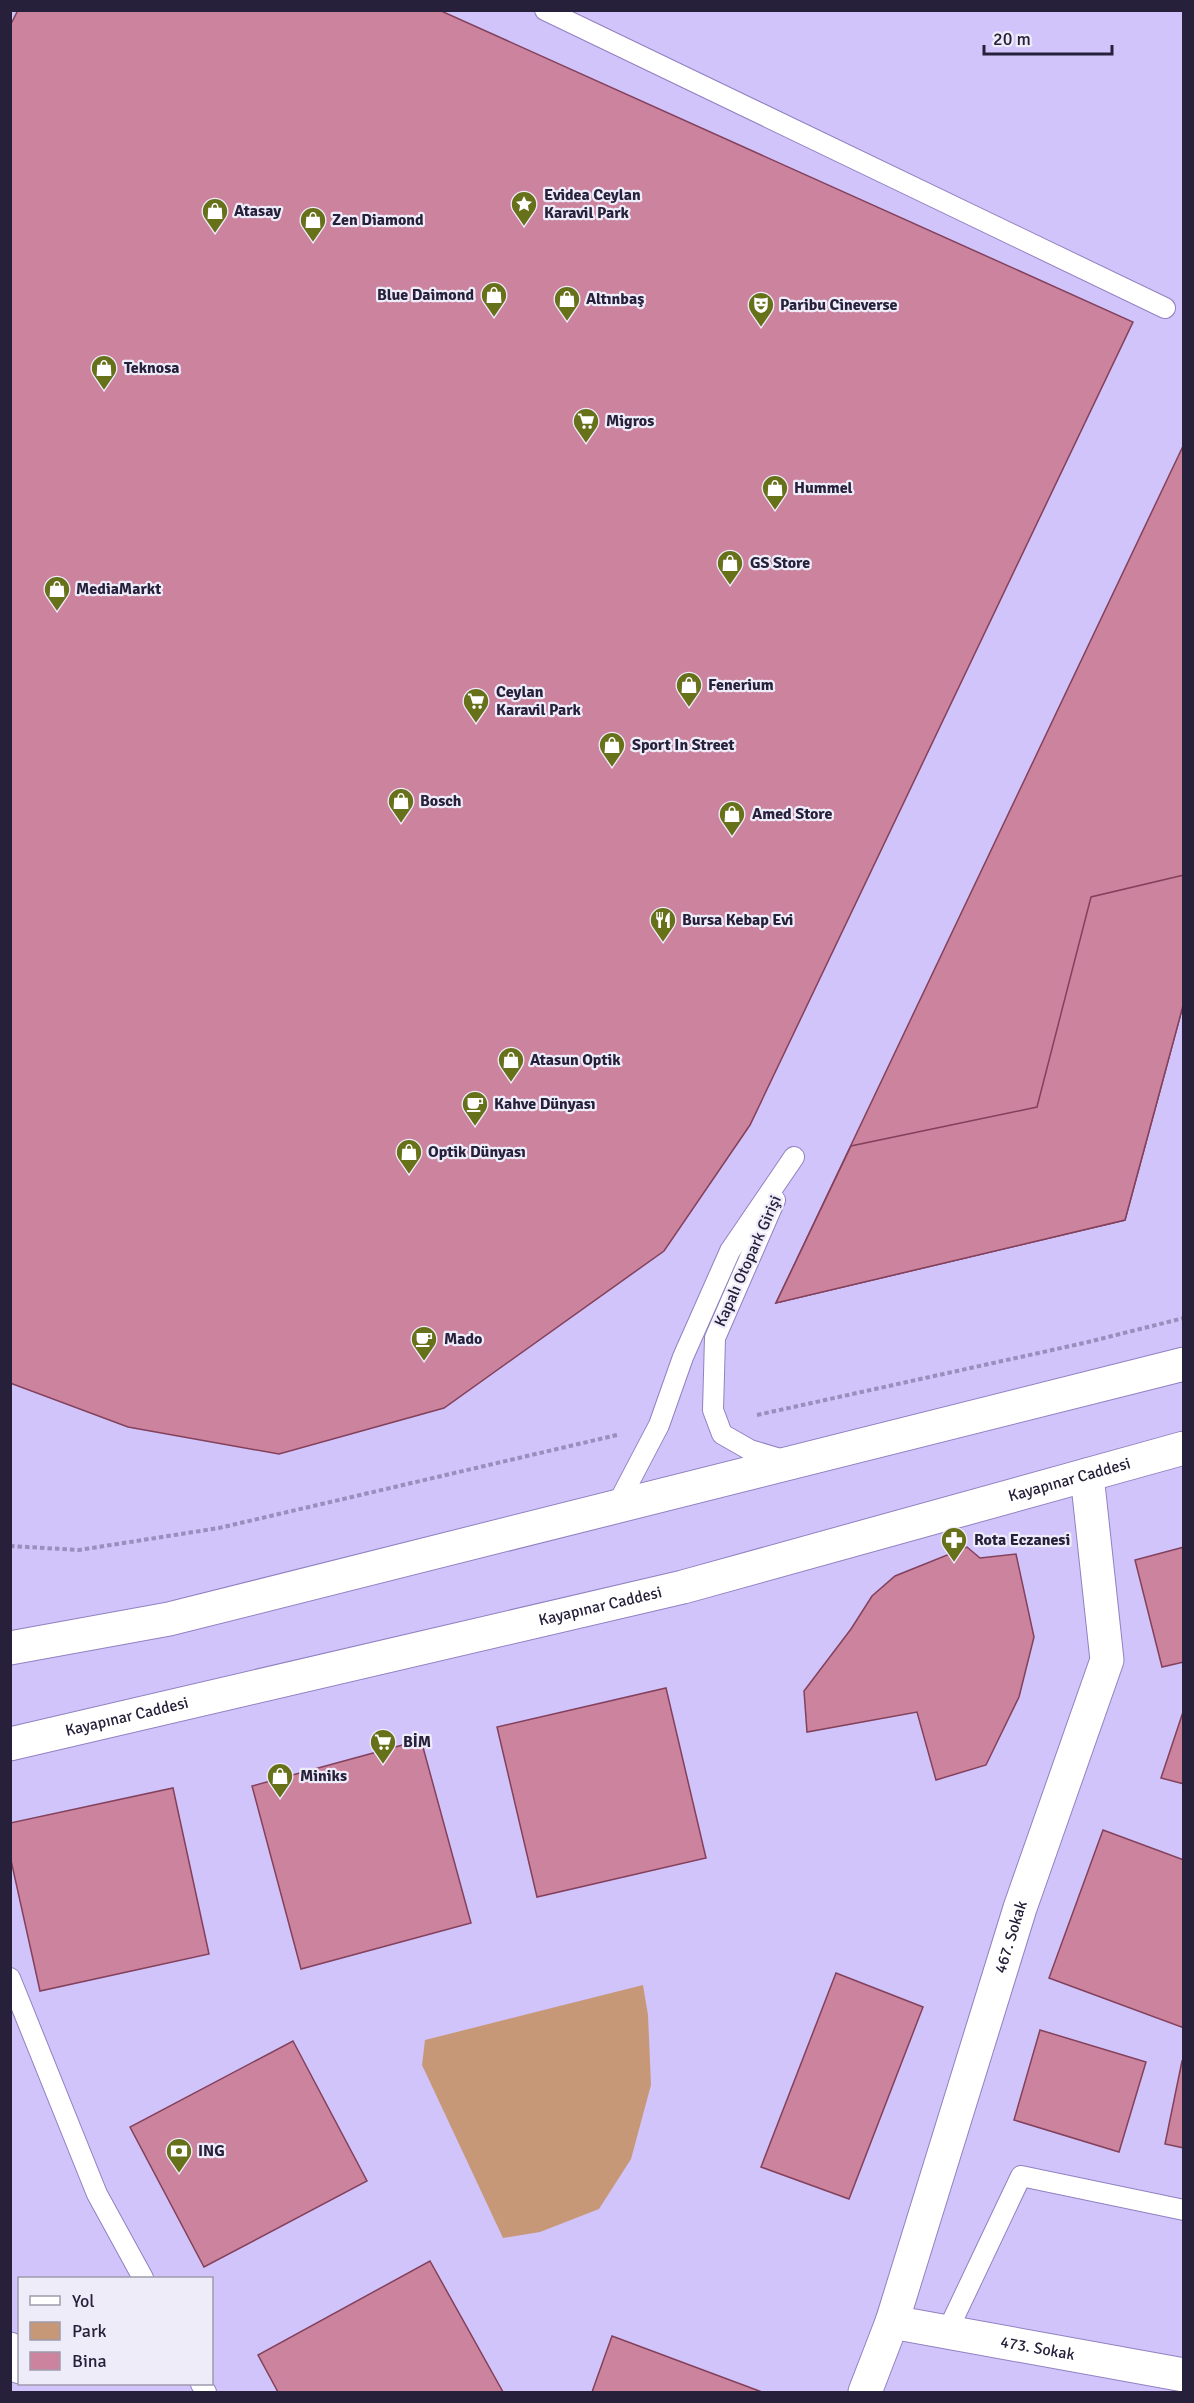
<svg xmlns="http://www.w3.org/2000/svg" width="1194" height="2403" font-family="Signika,sans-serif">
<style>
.green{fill:#c79877}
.building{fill:#cc839e;stroke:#83415c;stroke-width:1.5}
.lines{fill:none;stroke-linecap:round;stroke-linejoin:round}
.lane-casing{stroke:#9281c1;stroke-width:22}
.street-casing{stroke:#9281c1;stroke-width:35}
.secondary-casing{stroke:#9281c1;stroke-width:35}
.highway-casing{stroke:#9281c1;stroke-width:35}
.path{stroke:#998ebc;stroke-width:4;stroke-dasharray:4.5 3;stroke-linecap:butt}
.lane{stroke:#fff;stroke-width:20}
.street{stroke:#fff;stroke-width:33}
.secondary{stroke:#fff;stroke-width:33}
.highway{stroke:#fff;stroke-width:33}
.labels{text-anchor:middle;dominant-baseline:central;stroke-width:4.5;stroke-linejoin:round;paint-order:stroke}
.poi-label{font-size:16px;font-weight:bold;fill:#27203a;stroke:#efecfa;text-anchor:start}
.street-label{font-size:16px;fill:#27203a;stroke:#efecfa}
</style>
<rect width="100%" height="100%" fill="#d1c4fb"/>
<path class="green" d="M643 1985 648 2015 651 2085 631 2159 599 2209 540 2232 503 2238 422 2065 425 2040Z"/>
<g class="building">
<path d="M18 10H439L1133 322 750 1125 664 1251 444 1408 279 1454 128 1427 10 1383V26Z"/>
<path d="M1184 444V1002L1125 1220 776 1303Z"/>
<path d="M1184 875V1002L1125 1220 776 1303 851 1146 1037 1107 1091 897Z"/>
<path d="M967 1547 980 1558 1016 1554 1034 1637 1019 1697 986 1765 936 1780 917 1712 807 1732 804 1691 851 1629 872 1596 895 1576Z"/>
<path d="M1184 1547V1662L1162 1667 1135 1560Z"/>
<path d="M666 1688 706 1858 537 1897 497 1727Z"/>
<path d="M1184 1709V1784L1161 1778Z"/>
<path d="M421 1740 471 1923 301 1969 252 1786Z"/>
<path d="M173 1788 209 1954 40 1991 10 1856V1823Z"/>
<path d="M1103 1830 1184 1860V2028L1049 1978Z"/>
<path d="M836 1973 923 2007 849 2199 761 2167Z"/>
<path d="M1040 2030 1146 2062 1119 2152 1014 2120Z"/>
<path d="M293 2041 367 2181 204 2267 130 2127Z"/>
<path d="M1182 2061H1184V2148L1165 2144Z"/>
<path d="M430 2261 503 2392H278L258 2355Z"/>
<path d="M612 2336 762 2392H592Z"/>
</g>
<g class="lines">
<g class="lane-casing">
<g id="lane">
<path d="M545 10 1165 308"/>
<path d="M775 1200 715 1338 713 1410 722 1434 750 1450 787 1461"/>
<path d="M616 1507 659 1425 683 1357 730 1251 794 1157"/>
<path d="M10 1978 97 2194 143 2278"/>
<path d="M947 2332 1021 2176 1184 2210"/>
<path d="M201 2384 206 2392"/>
</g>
</g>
<g class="street-casing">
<g id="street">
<path id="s1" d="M892 2322 1184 2375"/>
<path id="s2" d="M865 2392 892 2322 1020 1908 1107 1660 1087 1475"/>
</g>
</g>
<g class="secondary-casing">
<g id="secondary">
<path d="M10 1648 169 1619 1184 1364"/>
<path id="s3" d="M10 1744 683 1587 1184 1448"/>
</g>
</g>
<g class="highway-casing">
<path id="highway" d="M10 2349 20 2367"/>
</g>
<g class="path">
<path d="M757 1415 1084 1343 1184 1318"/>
<path d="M10 1546 79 1550 219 1528 617 1435"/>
</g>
<use href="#lane" class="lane"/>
<use href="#street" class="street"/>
<use href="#secondary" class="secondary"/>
<use href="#highway" class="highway"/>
</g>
<defs>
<g id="sight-pin" transform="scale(1.35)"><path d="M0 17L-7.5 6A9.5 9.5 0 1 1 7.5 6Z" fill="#677119" stroke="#efecfa"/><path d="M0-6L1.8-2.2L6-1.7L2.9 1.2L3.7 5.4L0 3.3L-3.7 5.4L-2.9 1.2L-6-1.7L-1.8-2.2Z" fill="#fff"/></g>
<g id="shop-pin" transform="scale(1.35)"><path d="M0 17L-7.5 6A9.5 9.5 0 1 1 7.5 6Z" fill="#677119" stroke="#efecfa"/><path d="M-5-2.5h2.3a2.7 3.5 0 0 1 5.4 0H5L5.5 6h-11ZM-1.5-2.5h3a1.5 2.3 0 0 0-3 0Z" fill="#fff"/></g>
<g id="theatre-pin" transform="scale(1.35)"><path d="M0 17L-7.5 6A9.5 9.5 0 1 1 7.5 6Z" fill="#677119" stroke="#efecfa"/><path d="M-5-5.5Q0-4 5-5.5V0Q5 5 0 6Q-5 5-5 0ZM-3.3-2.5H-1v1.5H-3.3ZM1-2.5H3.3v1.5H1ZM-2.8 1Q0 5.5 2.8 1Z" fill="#fff"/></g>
<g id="supermarket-pin" transform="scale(1.35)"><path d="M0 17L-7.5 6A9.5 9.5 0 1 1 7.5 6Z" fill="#677119" stroke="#efecfa"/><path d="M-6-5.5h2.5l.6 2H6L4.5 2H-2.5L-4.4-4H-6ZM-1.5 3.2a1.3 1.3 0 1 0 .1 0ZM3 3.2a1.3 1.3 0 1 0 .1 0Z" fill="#fff"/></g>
<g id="restaurant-pin" transform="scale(1.35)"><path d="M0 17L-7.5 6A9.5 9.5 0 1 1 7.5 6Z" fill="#677119" stroke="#efecfa"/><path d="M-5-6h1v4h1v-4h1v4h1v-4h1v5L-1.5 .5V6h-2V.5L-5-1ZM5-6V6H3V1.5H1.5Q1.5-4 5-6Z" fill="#fff"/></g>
<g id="cafe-pin" transform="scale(1.35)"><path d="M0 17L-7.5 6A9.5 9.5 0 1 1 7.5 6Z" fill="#677119" stroke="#efecfa"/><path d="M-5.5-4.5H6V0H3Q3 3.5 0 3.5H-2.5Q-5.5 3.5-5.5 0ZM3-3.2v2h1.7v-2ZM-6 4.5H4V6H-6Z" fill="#fff"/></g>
<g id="pharmacy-pin" transform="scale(1.35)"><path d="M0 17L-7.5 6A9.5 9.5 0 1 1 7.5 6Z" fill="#677119" stroke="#efecfa"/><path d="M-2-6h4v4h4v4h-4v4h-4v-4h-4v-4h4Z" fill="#fff"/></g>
<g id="bank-pin" transform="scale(1.35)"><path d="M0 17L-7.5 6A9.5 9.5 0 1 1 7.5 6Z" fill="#677119" stroke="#efecfa"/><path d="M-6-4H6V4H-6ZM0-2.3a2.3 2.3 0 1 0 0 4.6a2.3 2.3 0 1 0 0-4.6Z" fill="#fff"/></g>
</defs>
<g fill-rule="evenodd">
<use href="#sight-pin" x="524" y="204"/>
<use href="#shop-pin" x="215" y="211"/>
<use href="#shop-pin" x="313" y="220"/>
<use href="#shop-pin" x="494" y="295"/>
<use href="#shop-pin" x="567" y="299"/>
<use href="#theatre-pin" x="761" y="305"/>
<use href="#shop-pin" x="104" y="368"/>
<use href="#supermarket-pin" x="586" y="421"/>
<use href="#shop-pin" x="775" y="488"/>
<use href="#shop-pin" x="730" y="563"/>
<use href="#shop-pin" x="57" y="589"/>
<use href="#shop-pin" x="689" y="685"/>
<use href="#supermarket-pin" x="476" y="701"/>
<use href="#shop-pin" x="612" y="745"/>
<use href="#shop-pin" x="401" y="801"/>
<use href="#shop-pin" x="732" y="814"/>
<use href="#restaurant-pin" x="663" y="920"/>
<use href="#shop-pin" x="511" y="1060"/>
<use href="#cafe-pin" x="475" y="1104"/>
<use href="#shop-pin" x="409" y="1152"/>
<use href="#cafe-pin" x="424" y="1339"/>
<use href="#pharmacy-pin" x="954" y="1540"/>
<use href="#supermarket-pin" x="383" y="1742"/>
<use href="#shop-pin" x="280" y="1776"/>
<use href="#bank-pin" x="179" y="2151"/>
</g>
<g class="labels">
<g class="poi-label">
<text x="544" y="195">Evidea Ceylan<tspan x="544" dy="18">Karavil Park</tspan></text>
<text x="234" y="211">Atasay</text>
<text x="332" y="220">Zen Diamond</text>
<text x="474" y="295" text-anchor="end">Blue Daimond</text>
<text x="586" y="299">Altınbaş</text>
<text x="780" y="305">Paribu Cineverse</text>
<text x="124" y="368">Teknosa</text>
<text x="606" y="421">Migros</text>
<text x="794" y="488">Hummel</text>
<text x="750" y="563">GS Store</text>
<text x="76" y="589">MediaMarkt</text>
<text x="708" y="685">Fenerium</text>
<text x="496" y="692">Ceylan<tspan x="496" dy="18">Karavil Park</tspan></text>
<text x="632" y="745">Sport In Street</text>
<text x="420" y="801">Bosch</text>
<text x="752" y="814">Amed Store</text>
<text x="682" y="920">Bursa Kebap Evi</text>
<text x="530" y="1060">Atasun Optik</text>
<text x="494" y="1104">Kahve Dünyası</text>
<text x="428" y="1152">Optik Dünyası</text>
<text x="444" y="1339">Mado</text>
<text x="974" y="1540">Rota Eczanesi</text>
<text x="403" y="1742">BİM</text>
<text x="300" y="1776">Miniks</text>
<text x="198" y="2151">ING</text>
</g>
<g class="street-label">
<text transform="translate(748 1261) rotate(-66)">Kapalı Otopark Girişi</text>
<text stroke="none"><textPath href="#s3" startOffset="1092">Kayapınar Caddesi</textPath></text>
<text stroke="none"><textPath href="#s3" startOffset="606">Kayapınar Caddesi</textPath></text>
<text stroke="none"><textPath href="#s3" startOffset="120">Kayapınar Caddesi</textPath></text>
<text stroke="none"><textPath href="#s2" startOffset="478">467. Sokak</textPath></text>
<text stroke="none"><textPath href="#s1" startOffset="148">473. Sokak</textPath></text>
</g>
</g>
<rect width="1194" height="2403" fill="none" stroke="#27203a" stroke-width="24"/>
<rect x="18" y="2277" width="195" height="108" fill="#efecfa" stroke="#9f9aad" stroke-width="1.5"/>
<rect x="30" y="2296" width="30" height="9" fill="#ffffff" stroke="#9f9aad" stroke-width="1.5"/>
<text x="72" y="2307" font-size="18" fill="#27203a">Yol</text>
<rect x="30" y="2322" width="30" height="18" fill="#c79877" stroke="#9f9aad" stroke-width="1.5"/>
<text x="72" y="2337" font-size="18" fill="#27203a">Park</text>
<rect x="30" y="2352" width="30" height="18" fill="#cc839e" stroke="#9f9aad" stroke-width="1.5"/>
<text x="72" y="2367" font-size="18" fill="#27203a">Bina</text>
<path d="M984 45v9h128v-9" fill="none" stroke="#27203a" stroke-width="3"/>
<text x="993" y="45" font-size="18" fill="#27203a" stroke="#efecfa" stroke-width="4.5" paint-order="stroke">20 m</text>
</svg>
